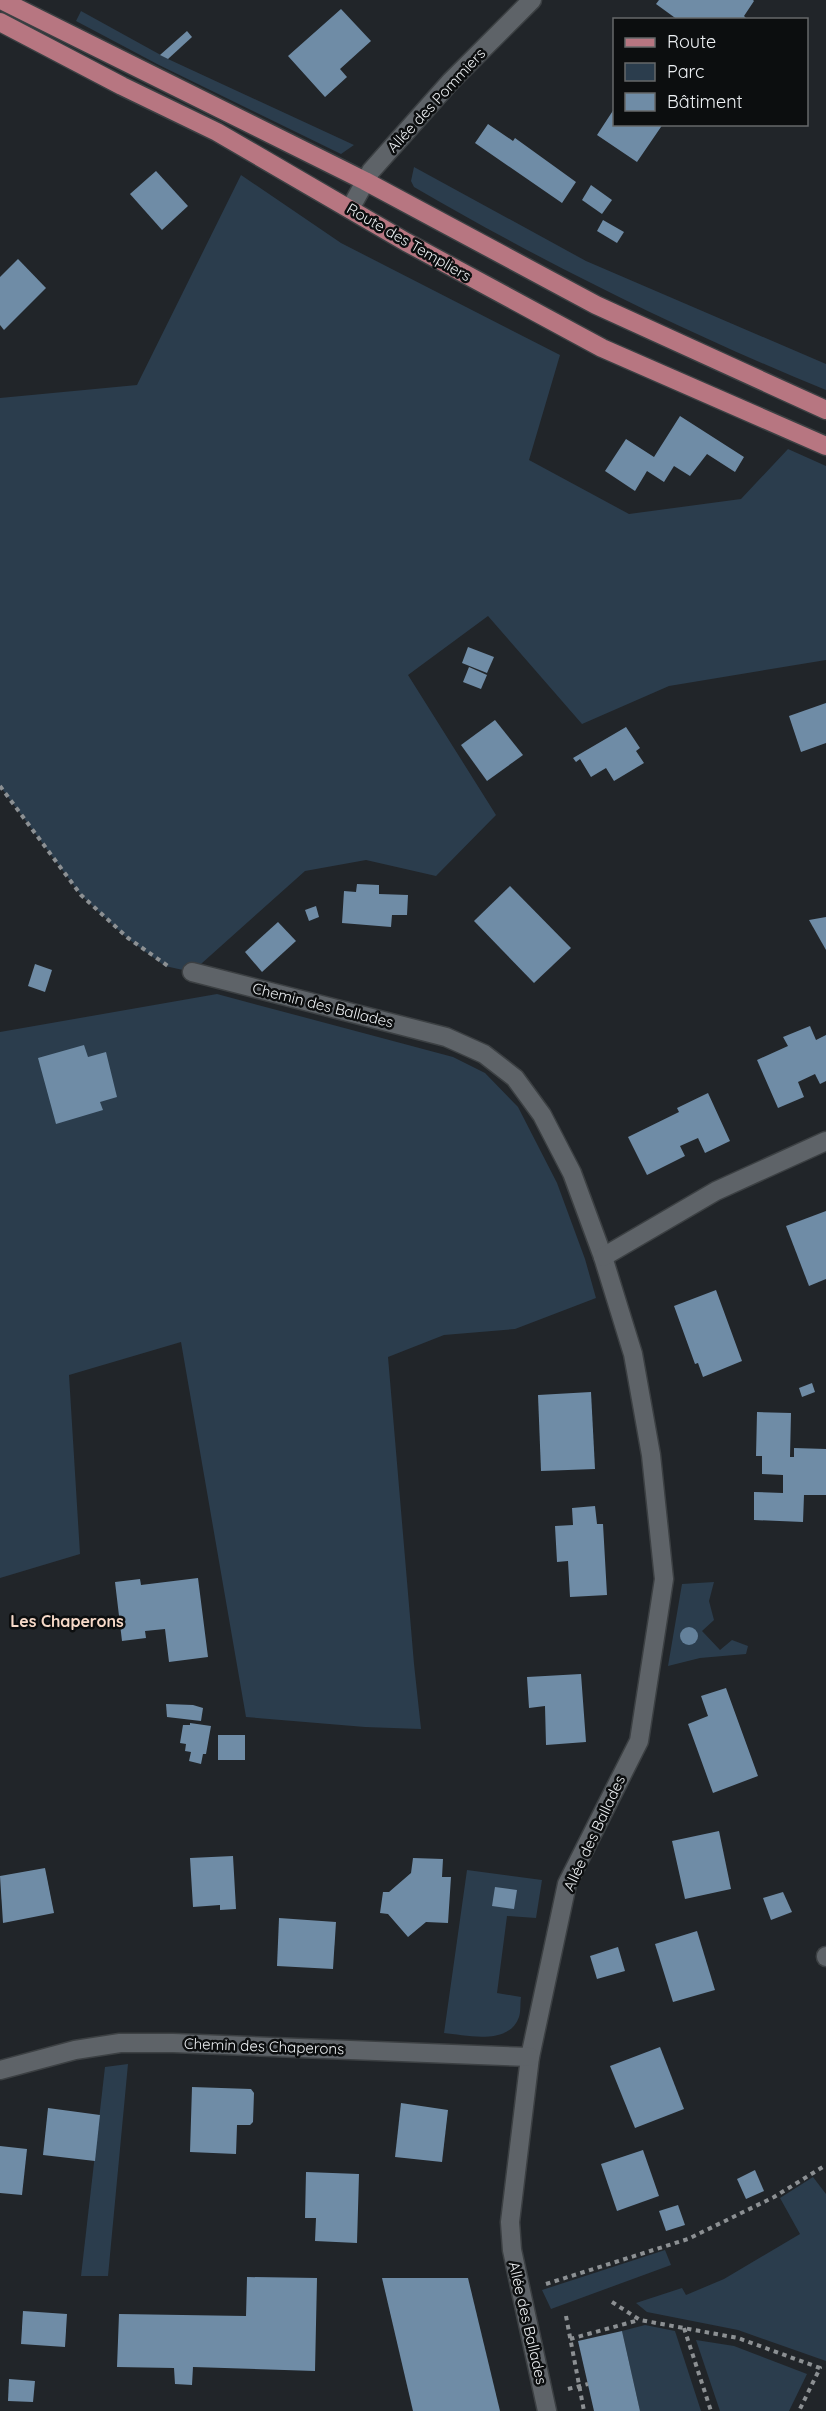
<svg xmlns="http://www.w3.org/2000/svg" width="826" height="2411" font-family="Quicksand,sans-serif">
<style>
.green{fill:#2b3d4d}
.building{fill:#6f8ca6}
.lines{fill:none;stroke-linecap:round;stroke-linejoin:round}
.minor-casing{stroke:#3c4043;stroke-width:21}
.major-casing{stroke:#3c4043;stroke-width:21}
.path{stroke:#8c9093;stroke-width:4;stroke-dasharray:4.5 4.5;stroke-linecap:butt}
.minor{stroke:#5e6368;stroke-width:18}
.major{stroke:#b77681;stroke-width:18}
.tree{fill:#64819b}
.labels{text-anchor:middle;dominant-baseline:central;stroke-width:5;stroke-linejoin:round;paint-order:stroke}
.street-label{font-size:15px;fill:#edf0f3;stroke:#0c0e0f}
.neighbourhood-label{font-size:16px;font-weight:bold;fill:#f6d9c8;stroke:#0c0e0f}
</style>
<rect width="100%" height="100%" fill="#212529"/>
<g class="green">
<path d="M81 11 168 59 354 145 341 154 159 65 76 21Z"/>
<path d="M414 167 586 261 826 364V390C684 332 546 264 414 187L411 181Z"/>
<path d="M241 175 341 243 560 355 529 460 629 514 741 499 788 449 826 466V660L669 686 582 724 488 616 408 675 496 815 436 876 366 860 305 871 192 972 165 966 127 938 81 895 0 786V398L137 385Z"/>
<path d="M217 994 453 1057 485 1073 518 1107 557 1183 585 1259 596 1298 515 1329 444 1335 388 1357 414 1664 421 1729 365 1727 246 1717 181 1342 69 1375 80 1554 0 1578V1032Z"/>
<path d="M714 1582 709 1601 714 1620 702 1631 720 1650 732 1640 748 1646 746 1654 700 1658 668 1666 682 1584Z"/>
<path d="M467 1870 542 1880 536 1918 507 1916 497 1993 521 1997C520 2003 521 2011 519 2017 509 2046 466 2035 444 2033Z"/>
<path d="M128 2064 108 2276H81L105 2067Z"/>
<path d="M813 2177 826 2194V2361L738 2330 647 2312 636 2303 682 2288 686 2295 724 2279 800 2234 780 2198Z"/>
<path d="M665 2250 671 2265 551 2309 542 2290Z"/>
<path d="M645 2325 675 2331 701 2411H640L622 2331Z"/>
<path d="M696 2340 734 2346 807 2374 789 2411H720Z"/>
</g>
<g class="building">
<path d="M659 0H753L754 1 744 16 748 20H678L656 4Z"/>
<path d="M341 9 371 41 340 69 347 77 325 97 288 56Z"/>
<path d="M187 31 192 37 168 59 160 55Z"/>
<path d="M614 109V124H663L637 162 597 135Z"/>
<path d="M488 124 513 141 515 138 576 182 562 203 475 143Z"/>
<path d="M156 171 188 206 162 230 130 194Z"/>
<path d="M591 185 612 200 602 214 582 200Z"/>
<path d="M603 220 624 232 617 243 597 231Z"/>
<path d="M18 259 46 288 4 330 0 325V277Z"/>
<path d="M680 416 744 457 735 472 707 454 690 476 674 466 664 482 647 471 635 491 605 471 626 439 654 457Z"/>
<path d="M468 647 494 657 487 673 462 663Z"/>
<path d="M469 667 487 675 481 689 463 682Z"/>
<path d="M826 703V743L801 752 789 716Z"/>
<path d="M495 720 523 755 487 781 461 745Z"/>
<path d="M626 727 640 748 636 751 644 763 614 781 606 768 591 777 580 759 576 762 573 758Z"/>
<path d="M357 884 379 885V894L408 895 407 915H392L391 927 342 923 344 891 356 892Z"/>
<path d="M510 886 571 948 534 983 474 921Z"/>
<path d="M316 906 319 917 309 921 305 910Z"/>
<path d="M826 917V950L809 920Z"/>
<path d="M278 922 296 941 262 972 245 952Z"/>
<path d="M35 964 52 970 45 992 28 986Z"/>
<path d="M810 1026 816 1040 826 1035V1081L820 1084 815 1074 798 1082 804 1097 778 1108 757 1060 788 1046 783 1037Z"/>
<path d="M84 1045 88 1057 106 1052 117 1097 100 1102 103 1110 56 1124 38 1058Z"/>
<path d="M708 1093 730 1141 705 1153 698 1138 680 1146 685 1156 647 1175 628 1137 679 1112 677 1108Z"/>
<path d="M826 1211V1279L809 1286 786 1226Z"/>
<path d="M716 1290 742 1361 703 1377 698 1363 695 1364 674 1306Z"/>
<path d="M812 1383 815 1392 802 1397 799 1388Z"/>
<path d="M591 1392 595 1469 541 1471 538 1395Z"/>
<path d="M757 1412 791 1413 790 1457H794V1448L826 1449V1495H804L803 1522 754 1520V1492L783 1493V1475L762 1474V1456H756Z"/>
<path d="M595 1506 597 1524H603L607 1595 570 1597 568 1561 557 1562 555 1526 573 1525 572 1508Z"/>
<path d="M198 1578 208 1657 169 1662 165 1629 145 1631 146 1638 122 1641 115 1582 140 1579 141 1585Z"/>
<path d="M581 1674 586 1742 546 1745 545 1706 529 1708 527 1677Z"/>
<path d="M726 1688 758 1776 713 1793 688 1724 708 1716 701 1696Z"/>
<path d="M166 1704 193 1705 203 1708 201 1721 167 1717Z"/>
<path d="M190 1723 211 1726 206 1754H203L201 1764 189 1761 191 1752 185 1751 186 1744 180 1743 183 1725H190Z"/>
<rect x="218" y="1735" width="27" height="25"/>
<path d="M719 1831 731 1889 685 1899 672 1841Z"/>
<path d="M233 1856 236 1909 220 1910V1905L193 1907 190 1858Z"/>
<path d="M413 1858 443 1859 442 1877H451L448 1923 426 1922 408 1937 388 1914 380 1913 383 1892H389L411 1873Z"/>
<path d="M45 1868 54 1913 3 1923 0 1876Z"/>
<path d="M495 1887 517 1890 514 1909 492 1906Z"/>
<path d="M783 1892 792 1912 771 1920 763 1898Z"/>
<path d="M279 1918 336 1922 333 1969 277 1966Z"/>
<path d="M697 1931 715 1990 673 2002 655 1944Z"/>
<path d="M618 1947 625 1971 597 1979 590 1956Z"/>
<path d="M660 2047 684 2109 635 2128 610 2066Z"/>
<path d="M192 2087 251 2089 254 2093 253 2122 250 2125H237L236 2154 190 2152Z"/>
<path d="M401 2103 448 2110 442 2162 395 2157Z"/>
<path d="M48 2108 100 2115 95 2161 43 2155Z"/>
<path d="M0 2146 27 2149 22 2195 0 2193Z"/>
<path d="M643 2150 659 2196 617 2211 601 2164Z"/>
<path d="M755 2170 764 2191 746 2199 737 2179Z"/>
<path d="M306 2172 359 2174 357 2243 315 2241 316 2218H305Z"/>
<path d="M678 2205 685 2225 666 2231 659 2211Z"/>
<path d="M247 2277 317 2278 315 2371 193 2367 192 2385 175 2384 174 2368 117 2367 119 2314 246 2316Z"/>
<path d="M382 2278H468L500 2411H413Z"/>
<path d="M23 2311 67 2314 65 2347 21 2344Z"/>
<path d="M622 2331 640 2411H594L578 2341Z"/>
<path d="M9 2379 35 2381 33 2402 8 2401Z"/>
</g>
<g class="lines">
<g class="minor-casing">
<g id="minor">
<path d="M350 209 371 171 451 81 532 0"/>
<path d="M192 972 446 1037 484 1054 515 1078 542 1115 572 1173 603 1257 633 1354 651 1455 664 1579 639 1741 567 1884 530 2057 510 2222 512 2250 547 2411"/>
<path d="M603 1257 716 1191 826 1141"/>
<path d="M826 1956V1957"/>
<path d="M0 2070 75 2050 120 2043H173L530 2057"/>
</g>
</g>
<g class="major-casing">
<g id="major">
<path d="M1 0 365 181 596 305 826 410"/>
<path d="M0 22 122 86 217 132 406 242 602 348 826 446"/>
</g>
</g>
<g class="path">
<path d="M0 786 81 895 128 938 168 966"/>
<path d="M546 2284 688 2239 774 2197 826 2165"/>
<path d="M612 2302 640 2320 738 2338 820 2368 799 2411"/>
<path d="M566 2316 584 2411"/>
<path d="M684 2328 711 2411"/>
<path d="M570 2339 639 2320"/>
<path d="M568 2389 588 2384"/>
</g>
<use href="#minor" class="minor"/>
<use href="#major" class="major"/>
</g>
<circle class="tree" cx="689" cy="1636" r="9"/>
<g class="labels">
<g class="street-label">
<text transform="translate(436 100) rotate(-47)">Allée des Pommiers</text>
<text transform="translate(409 242) rotate(30)">Route des Templiers</text>
<text transform="translate(323 1005) rotate(14)">Chemin des Ballades</text>
<text transform="translate(594 1833) rotate(-65)">Allée des Ballades</text>
<text transform="translate(264 2046) rotate(2)">Chemin des Chaperons</text>
<text transform="translate(528 2323) rotate(77)">Allée des Ballades</text>
</g>
<g class="neighbourhood-label">
<text x="67" y="1621">Les Chaperons</text>
</g>
</g>
<rect x="613" y="18" width="195" height="108" fill="#0c0e0f" stroke="#66686a" stroke-width="1.5"/>
<rect x="625" y="38" width="30" height="9" fill="#b77681" stroke="#66686a" stroke-width="1.5"/>
<text x="667" y="48" font-size="18" fill="#edf0f3">Route</text>
<rect x="625" y="63" width="30" height="18" fill="#2b3d4d" stroke="#66686a" stroke-width="1.5"/>
<text x="667" y="78" font-size="18" fill="#edf0f3">Parc</text>
<rect x="625" y="93" width="30" height="18" fill="#6f8ca6" stroke="#66686a" stroke-width="1.5"/>
<text x="667" y="108" font-size="18" fill="#edf0f3">Bâtiment</text>
</svg>
